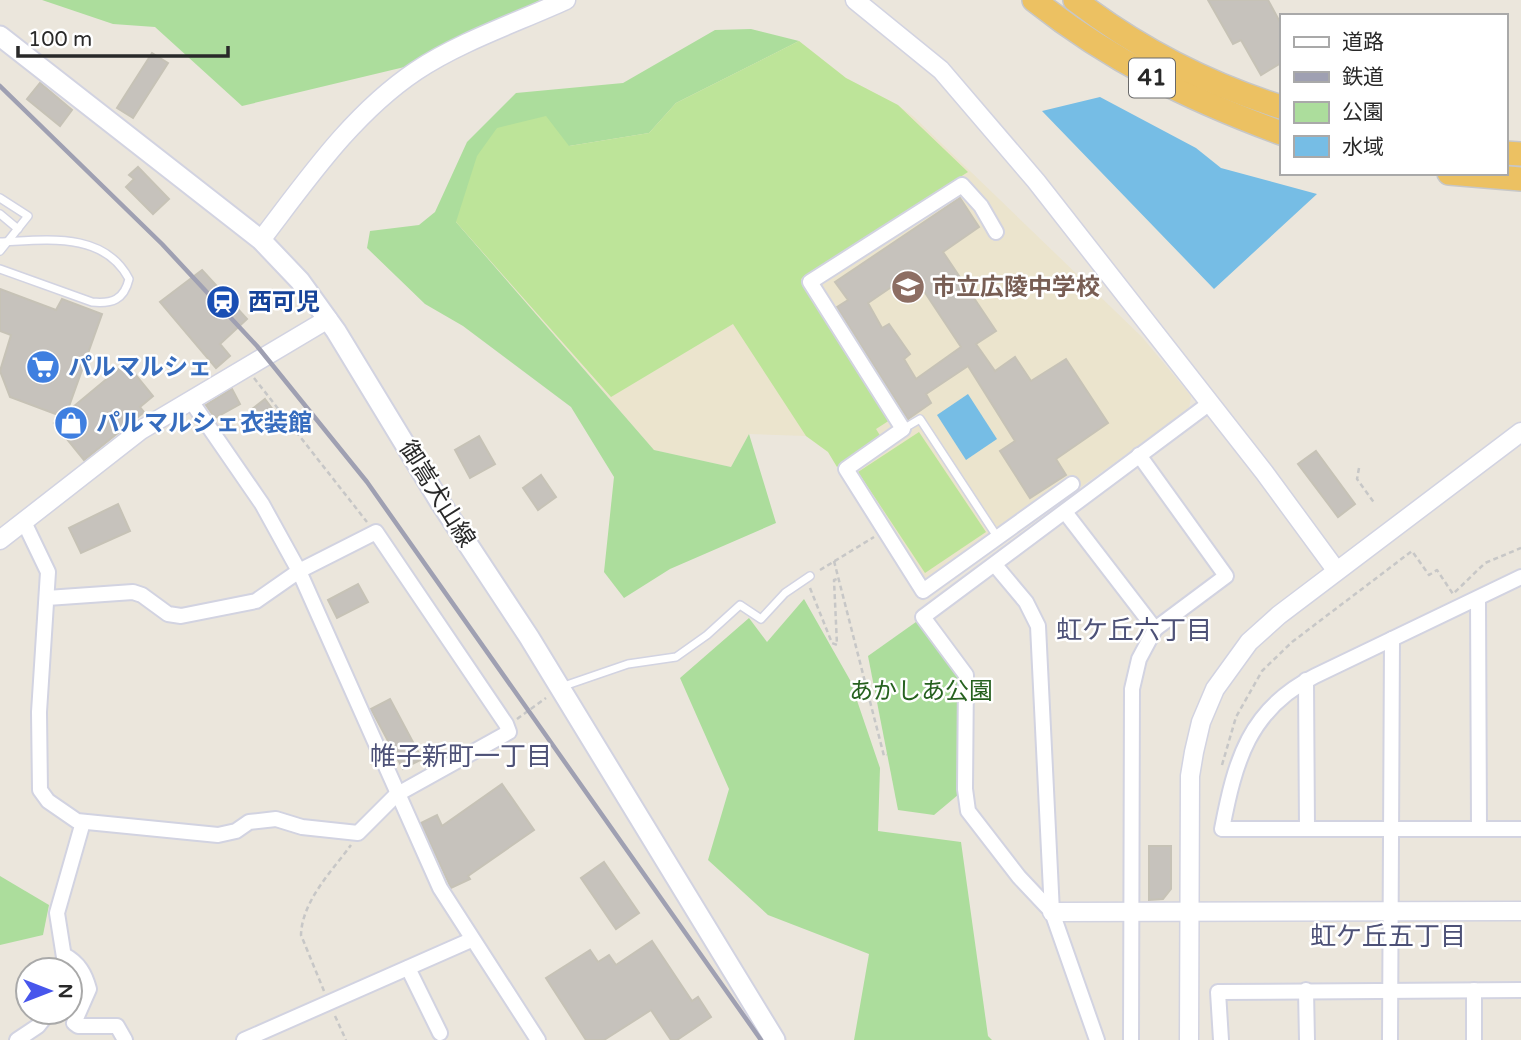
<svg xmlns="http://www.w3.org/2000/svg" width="1521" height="1040" font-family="'Varela Round','Noto Sans JP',sans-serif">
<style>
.education{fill:#ebe4cd}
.green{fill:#acdd9c}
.pitch{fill:#bde499}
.water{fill:#76bde5}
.building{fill:#c6c2bc;stroke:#c6c2b6;stroke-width:2;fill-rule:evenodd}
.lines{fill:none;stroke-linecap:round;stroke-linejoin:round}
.service-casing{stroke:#d2d3e1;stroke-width:10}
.minor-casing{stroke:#d2d3e1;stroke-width:18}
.tertiary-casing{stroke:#d2d3e1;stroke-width:21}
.secondary-casing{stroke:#d2d3e1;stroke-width:23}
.trunk-casing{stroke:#c7c7c7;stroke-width:26}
.path{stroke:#c7c7c7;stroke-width:2.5;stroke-dasharray:5 3.5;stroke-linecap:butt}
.service{stroke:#fff;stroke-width:7}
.minor{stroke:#fff;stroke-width:14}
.tertiary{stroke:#fff;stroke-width:18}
.secondary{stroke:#fff;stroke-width:19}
.trunk{stroke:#ecc162;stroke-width:23}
.rail{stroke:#9fa0b2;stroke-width:4.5}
.labels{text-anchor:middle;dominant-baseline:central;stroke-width:5;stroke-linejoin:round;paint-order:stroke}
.shield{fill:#fff;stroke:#696969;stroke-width:2}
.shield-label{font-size:23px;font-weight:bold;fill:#292929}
.education-label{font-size:24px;font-weight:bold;fill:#785e54;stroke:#fff;text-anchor:start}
.transit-label{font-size:24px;font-weight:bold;fill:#164399;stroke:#fff;text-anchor:start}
.shop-label{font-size:24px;font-weight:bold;fill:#366cbe;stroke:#fff;text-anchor:start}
.street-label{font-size:24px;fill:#292929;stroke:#fff}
.park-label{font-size:24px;fill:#26611f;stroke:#fff}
.neighbourhood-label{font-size:26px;fill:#4d5177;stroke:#fff}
</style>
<rect width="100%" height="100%" fill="#ebe6dc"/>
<path class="education" d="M799 41 846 78 898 105 914 117 1142 337 1191 396 1189 409 923 601 828 452 806 436 749 434 731 467 654 450 456 222 569 146Z"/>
<g class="green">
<path d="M42 0H540L417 64 242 106 155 27 113 24Z"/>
<path d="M751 29 799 41 676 103 649 133 569 146 456 222 654 450 731 467 749 434 776 523 670 569 624 598 604 572 614 477 571 407 463 326 425 304 367 248 370 231 419 225 435 212 467 142 516 93 623 83 715 30Z"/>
<path d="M804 599 850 680 880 768 878 831 961 842 988 1036 992 1040H854L869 954 768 915 708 860 729 789 680 678 749 618 767 642Z"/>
<path d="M923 617 966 675 965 789 934 815 898 810 868 656Z"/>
<path d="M0 876 49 905 43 935 0 945Z"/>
</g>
<g class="pitch">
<path d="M799 41 846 78 898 105 968 172 801 279 890 420 876 429 881 437 837 467 828 452 806 436 733 324 611 397 456 222 477 156 497 128 546 116 569 146 649 133 676 103Z"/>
<path d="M919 432 986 532 925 573 858 472Z"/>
</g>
<g class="water">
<path d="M1100 97 1196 148 1221 168 1317 194 1214 289 1042 111Z"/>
<path d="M968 394 997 439 966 460 937 415Z"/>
</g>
<g class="building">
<path d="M1208 0H1268L1281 24V63L1261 75 1241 40 1233 44Z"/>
<path d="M152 53 168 63 133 118 117 108Z"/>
<path d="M40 83 72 110 60 126 27 99Z"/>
<path d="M138 167 169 199 153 214 126 187 134 179 129 175Z"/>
<path d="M960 198 979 227 943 252 996 331 976 344 995 371 1015 357 1031 381 1066 359 1108 423 1056 459 1066 475 1030 498 1000 451 1015 441 968 366 926 394 931 403 908 419 837 307 848 300 835 282ZM912 273 961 347 916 379 904 359 910 354 889 324 882 328 868 303Z"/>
<path d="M202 270 247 319 220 344 230 356 216 368 160 302Z"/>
<path d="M0 289 56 310 62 299 102 314 67 412 126 363 153 396 140 407 144 412 84 460 54 423 61 416 10 397 0 371 11 335 0 331Z"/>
<path d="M232 389 240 404 215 418 206 405Z"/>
<path d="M265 399 280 419 267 429 251 410Z"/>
<path d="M479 436 495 464 470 478 455 450Z"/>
<path d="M1316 451 1355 504 1338 517 1298 464Z"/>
<path d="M541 475 556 497 538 510 523 488Z"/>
<path d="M118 504 130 531 81 553 69 528Z"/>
<path d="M358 584 368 602 337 618 328 600Z"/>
<path d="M390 699 422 759 403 769 371 709Z"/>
<path d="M502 784 534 830 468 876 470 879 451 888 421 823 437 815 442 826Z"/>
<path d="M1149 846H1171V889L1163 899 1149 900Z"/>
<path d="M604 862 639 913 616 929 581 878Z"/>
<path d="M652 941 692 1001 698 997 711 1017 677 1040H671L651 1010 604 1040H586L546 978 590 950 598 962 609 955 616 965Z"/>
</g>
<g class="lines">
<g class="service-casing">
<g id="service">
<path d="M0 198 28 216 0 251"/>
<path d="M0 214 18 229"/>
<path d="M0 242C46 240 104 231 129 279 124 300 112 304 92 302L0 269"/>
<path d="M903 429 920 419 998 538"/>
<path d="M561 687 628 664 676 657 707 635 740 605 761 619 785 593 810 576"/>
</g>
</g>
<g class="minor-casing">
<g id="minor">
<path d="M996 232 981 206 962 185 810 282 903 429 846 469 923 591 1072 484"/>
<path d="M191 401 262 504 299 571 440 888 538 1040"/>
<path d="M1065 512 1155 629"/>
<path d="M24 522 48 572 39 712 40 790 48 801 77 821 218 835 236 831 249 822 276 819 302 827 358 833 396 795 509 732 506 724 376 532 299 571 256 601 181 616 168 614 142 595 133 592 47 598"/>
<path d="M995 565 1026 602 1038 626 1052 912 1097 1040"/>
<path d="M1521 577 1315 676C1249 709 1235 761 1222 829H1521"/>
<path d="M1478 599 1479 828"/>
<path d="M1306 680 1307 828"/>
<path d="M1052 912 1019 877 968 811 965 789 966 675 923 617 1210 403"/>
<path d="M64 955C79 963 85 974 89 989L74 1023 78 1026H117L125 1040"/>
<path d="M408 968 440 1033"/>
<path d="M66 970 57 913 83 822"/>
<path d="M1306 990 1307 1040"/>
<path d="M17 1040 38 1026 49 1012"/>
<path d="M244 1040 471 940"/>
<path d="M1131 1040 1132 689 1139 659 1155 629 1226 576 1139 455"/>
<path d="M1221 1040 1218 992 1521 990"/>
<path d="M1390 1040 1392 639"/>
<path d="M1474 1040V990"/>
</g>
</g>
<g class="tertiary-casing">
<g id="tertiary">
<path d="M855 0 941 70 1036 181 1264 472 1336 570"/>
<path d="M261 240C307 180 352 114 416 71 459 42 518 22 566 0"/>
<path d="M0 540 141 430 328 319"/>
<path d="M1052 912 1521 911"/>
<path d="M1189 1040 1190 776 1194 752 1201 722 1215 689 1249 642 1279 615 1521 432"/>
</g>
</g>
<g class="secondary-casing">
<path id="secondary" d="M0 36 261 240 300 281 336 331 440 502 529 637 775 1040"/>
</g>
<g class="trunk-casing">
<g id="trunk">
<path d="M1034 0C1111 61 1189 99 1281 133"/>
<path d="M1075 0C1136 47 1208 84 1281 107"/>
<path d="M1505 153 1521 154"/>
<path d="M1449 173 1521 179"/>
</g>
</g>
<g class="path">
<path d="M254 378 367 522"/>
<path d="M1359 468 1357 479 1375 504"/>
<path d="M834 561 884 756 887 755"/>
<path d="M820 570 874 537"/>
<path d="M810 588 832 643 837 645 834 580 840 578"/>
<path d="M517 719 546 698"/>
<path d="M1222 765 1236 717 1262 671 1292 642 1412 551 1429 575 1437 570 1453 594 1485 563 1521 548"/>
<path d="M324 991 301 935C302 901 332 871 351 845"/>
<path d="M335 1016 346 1040"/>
</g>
<use href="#service" class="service"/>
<use href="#minor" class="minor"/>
<use href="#tertiary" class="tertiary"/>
<use href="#secondary" class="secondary"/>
<use href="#trunk" class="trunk"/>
<path class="rail" d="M0 86 162 244 257 346 367 482 761 1040"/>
</g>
<defs>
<g id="school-disc" transform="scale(1.75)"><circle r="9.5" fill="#8d6e63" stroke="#fff"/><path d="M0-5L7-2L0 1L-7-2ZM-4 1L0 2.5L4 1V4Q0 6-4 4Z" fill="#fff"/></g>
<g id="station-disc" transform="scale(1.75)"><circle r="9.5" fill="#1a4fb4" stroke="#fff"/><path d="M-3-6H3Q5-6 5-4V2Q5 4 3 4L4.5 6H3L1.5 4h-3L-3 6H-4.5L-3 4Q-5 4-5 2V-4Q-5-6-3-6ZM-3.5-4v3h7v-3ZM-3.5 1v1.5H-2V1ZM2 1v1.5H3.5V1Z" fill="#fff"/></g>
<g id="supermarket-disc" transform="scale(1.75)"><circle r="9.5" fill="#3f7fe0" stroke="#fff"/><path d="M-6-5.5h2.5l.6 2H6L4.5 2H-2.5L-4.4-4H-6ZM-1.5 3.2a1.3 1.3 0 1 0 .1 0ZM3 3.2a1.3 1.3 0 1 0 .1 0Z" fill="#fff"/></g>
<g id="shop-disc" transform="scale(1.75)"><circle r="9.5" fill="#3f7fe0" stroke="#fff"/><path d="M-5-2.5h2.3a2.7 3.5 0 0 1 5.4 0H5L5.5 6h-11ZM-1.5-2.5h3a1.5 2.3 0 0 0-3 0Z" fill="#fff"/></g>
</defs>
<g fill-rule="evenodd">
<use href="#school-disc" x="908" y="287"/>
<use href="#station-disc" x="223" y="302"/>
<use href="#supermarket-disc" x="43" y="367"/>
<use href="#shop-disc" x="71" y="423"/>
</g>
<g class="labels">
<rect class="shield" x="1129" y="58.5" width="46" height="39" rx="5"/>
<g class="shield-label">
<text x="1152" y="78">41</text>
</g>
<g class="education-label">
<text x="932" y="287">市立広陵中学校</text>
</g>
<g class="transit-label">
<text x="248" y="302">西可児</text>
</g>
<g class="shop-label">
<text x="68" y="367">パルマルシェ</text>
<text x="96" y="423">パルマルシェ衣装館</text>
</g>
<g class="street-label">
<text transform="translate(437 494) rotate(58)">御嵩犬山線</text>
</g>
<g class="park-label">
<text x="921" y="691">あかしあ公園</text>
</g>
<g class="neighbourhood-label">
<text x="1134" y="630">虹ケ丘六丁目</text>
<text x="461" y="756">帷子新町一丁目</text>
<text x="1388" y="936">虹ケ丘五丁目</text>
</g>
</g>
<rect x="1280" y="14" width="228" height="161" fill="#ffffff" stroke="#a9a9a9" stroke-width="2"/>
<rect x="1294" y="37" width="35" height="10" fill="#ffffff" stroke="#a9a9a9" stroke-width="2"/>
<text x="1342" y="49" font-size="21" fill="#292929">道路</text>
<rect x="1294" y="72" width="35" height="10" fill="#9fa0b2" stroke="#a9a9a9" stroke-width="2"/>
<text x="1342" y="84" font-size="21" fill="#292929">鉄道</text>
<rect x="1294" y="102" width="35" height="21" fill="#acdd9c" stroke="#a9a9a9" stroke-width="2"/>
<text x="1342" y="119" font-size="21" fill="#292929">公園</text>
<rect x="1294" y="136" width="35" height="21" fill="#76bde5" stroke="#a9a9a9" stroke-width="2"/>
<text x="1342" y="154" font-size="21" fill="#292929">水域</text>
<g transform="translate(49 991) rotate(90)"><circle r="33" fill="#ffffff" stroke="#a9a9a9" stroke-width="2"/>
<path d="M0-5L12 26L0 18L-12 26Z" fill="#4756ec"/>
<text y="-10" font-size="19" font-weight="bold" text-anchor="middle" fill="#292929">N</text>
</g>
<path d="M18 46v10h210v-10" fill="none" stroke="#292929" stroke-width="3.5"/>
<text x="28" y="46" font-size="21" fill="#292929" stroke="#ffffff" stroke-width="5" paint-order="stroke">100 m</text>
</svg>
